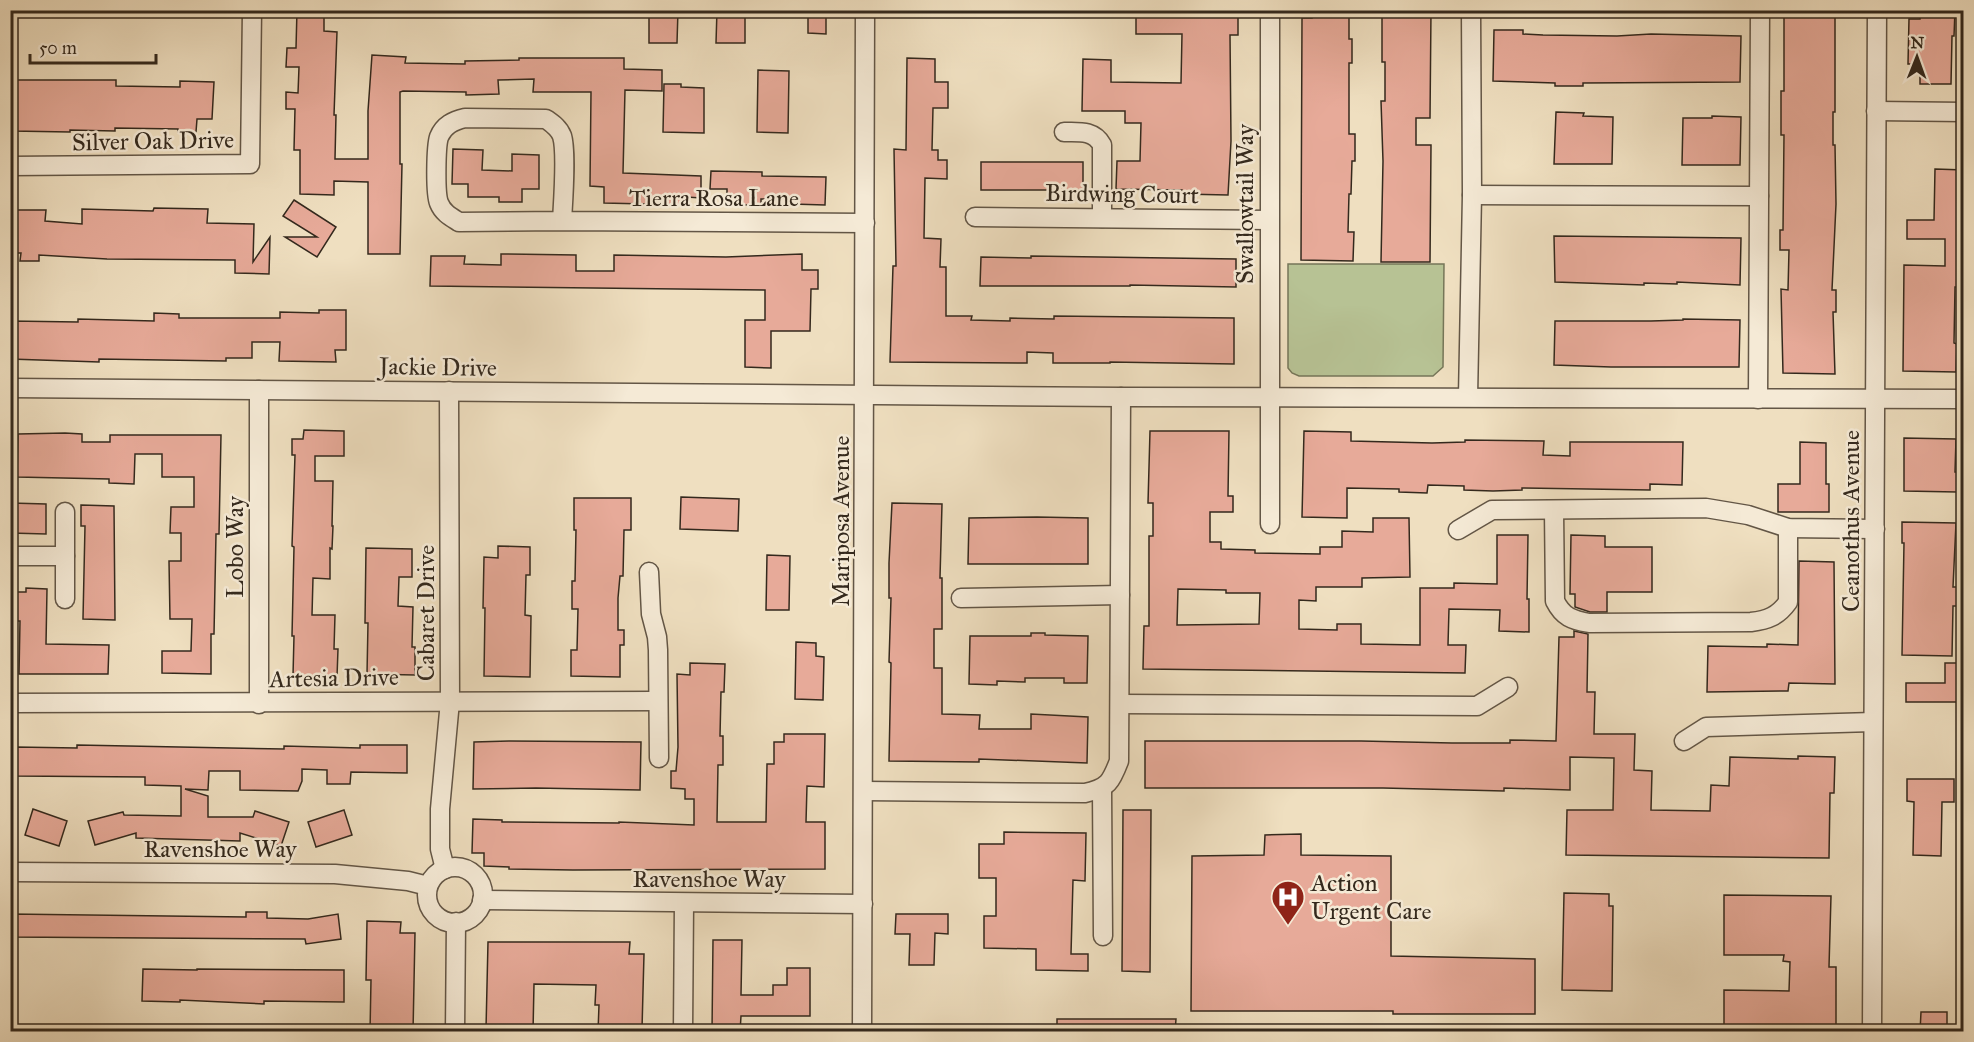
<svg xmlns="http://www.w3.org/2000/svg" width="1974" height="1042" font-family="'IM FELL Great Primer',serif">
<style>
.green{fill:#b7c294;stroke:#767658;stroke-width:1.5}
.building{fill:#e7aa99;stroke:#34291d;stroke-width:1.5;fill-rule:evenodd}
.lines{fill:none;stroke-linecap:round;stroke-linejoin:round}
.street-casing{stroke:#635646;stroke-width:21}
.street{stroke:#f5ead6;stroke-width:18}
.labels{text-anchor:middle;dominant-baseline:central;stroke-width:5;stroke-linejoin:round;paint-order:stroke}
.street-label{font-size:24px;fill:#34291d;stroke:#f5ead6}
.poi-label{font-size:24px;fill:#34291d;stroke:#f5ead6;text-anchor:start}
</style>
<rect width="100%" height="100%" fill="#efdfc0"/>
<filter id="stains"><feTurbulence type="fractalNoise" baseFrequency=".00333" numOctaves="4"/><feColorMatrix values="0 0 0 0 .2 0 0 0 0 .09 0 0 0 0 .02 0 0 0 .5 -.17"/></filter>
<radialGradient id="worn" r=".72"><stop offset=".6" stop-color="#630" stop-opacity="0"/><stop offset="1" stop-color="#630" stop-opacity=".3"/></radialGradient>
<path class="green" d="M1288 264H1444L1443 367 1433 376H1299L1292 373 1288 368Z"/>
<g class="building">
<path d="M297 10H324V31L337 32 334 115H336L335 159H368V111L372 55 406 57 405 63 465 64V61L519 60V58H624V69L662 70V91L625 90 623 173 701 176V198L687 197V205L604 203V187L590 186 591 92H533L534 79 498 80 499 94 466 95V92L403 91 400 92V164H402L400 254H368V182L334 181V195L300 194V150H294L295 109H286V92L298 93 299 67H286L287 48H296Z"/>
<path d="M649 10H678L677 43H649Z"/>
<path d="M717 10H745V43H716Z"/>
<path d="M1136 10H1238V35H1230L1231 141 1228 195 1182 194V190L1116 189 1117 161H1140L1141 123H1125V111H1082L1083 59 1111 60V82L1181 83 1182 34H1136Z"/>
<path d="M1312 10H1349V39H1352V63H1349V134H1355V161H1352L1351 194H1349L1348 232H1354L1353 261 1301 260 1302 18H1312Z"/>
<path d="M1784 10H1835V112H1833V145H1835L1836 204 1832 290H1836V312H1833L1835 374 1783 373 1781 289 1788 290 1789 250H1780V230H1783L1784 135H1781V91H1784Z"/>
<path d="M1920 10H1955L1954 36H1952L1951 84H1920V64H1908L1909 19H1920Z"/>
<path d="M1382 11H1431L1430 118H1416V145H1431L1430 262H1381L1383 161 1381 101H1385V62H1382Z"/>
<path d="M808 17H826V34L808 33Z"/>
<path d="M1494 30H1523V34L1543 35 1617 36 1651 34 1741 36 1740 82 1583 83V86H1555V83L1493 81Z"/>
<path d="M907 58 935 59V82H948V108H933L932 150H938V160H947V179L925 178 924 238 941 239 940 267H946V316H972L971 320 1010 321V318L1054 319V316L1234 318V364L1110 362V363H1053V353L1027 352V363L890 362 893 266H896L894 149 906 150Z"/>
<path d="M758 70 789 71 788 133 757 132Z"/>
<path d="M13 80H116V86L180 87V81L214 82 212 119H197L196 132H178V129L115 128V131L70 130V132L11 131 10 89 13 90Z"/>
<path d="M664 84H681V87L704 88V133L663 132Z"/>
<path d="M1556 112 1584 113 1583 116 1613 117 1612 164H1554Z"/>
<path d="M1712 116 1741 117 1740 165H1682L1683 118H1712Z"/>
<path d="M453 149 483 150 482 170 512 171V154L539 155V189H522V202H499V197H468V184H452Z"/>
<rect x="981" y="162" width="102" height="28"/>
<path d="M1935 169 1964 170V260H1959L1958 287H1955L1954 343 1957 344 1956 372 1903 371 1904 265 1945 266V239H1907V220H1934Z"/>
<path d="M711 171 762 172V176L826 177 825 205 792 204V199H761V205H727V189H710Z"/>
<path d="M294 200 336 227 317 257 285 237H317L283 216Z"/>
<path d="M154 208 208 209 207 223 254 224 253 262 270 237 269 274 235 273V260L107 259 39 255V261H20L21 253H10V210H46L45 221 82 224V209L153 211Z"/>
<path d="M1554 236 1741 238 1740 285 1677 282V284L1644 283V285L1555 282Z"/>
<path d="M501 254 576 255V271H614V255L726 257 802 254V270H818V289H811L810 331H771V368L745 367V320H765V290L430 286 431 256H465L464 264 501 265Z"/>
<path d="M1031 256 1236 259V287L1130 285V286H980L981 257 1031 258Z"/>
<path d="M319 310H346V350H335L336 362 279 361 280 342H252V358H226V361L99 359V362L10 359V321L78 322V319L154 321V313L179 314V318H280V312L319 313Z"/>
<path d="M1683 319 1740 320 1739 367H1611L1554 365 1555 321H1651L1683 320Z"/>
<path d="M304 430 344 431V456H315V481H333L332 526H333L332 549 330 548V579L313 578 312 615H335L334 649H338L337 677 293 676 294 636H292L294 547 292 546 295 455H292V439H303Z"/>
<path d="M1150 431H1229L1228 496H1233V512H1210V542H1221V549L1255 550V553L1320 554V547H1342V531L1373 532V518H1409L1410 577 1362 578V587H1316V601L1299 600V629L1337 630V624H1361V644L1420 645V588H1454V583L1497 584V535H1528L1527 599H1529V632L1499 631 1500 610 1449 609 1448 645H1466L1465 673 1143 669 1144 626H1149V536H1153V503H1148ZM1178 589 1226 590V593H1260L1259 624 1177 625Z"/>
<path d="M1304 431 1351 432V441L1432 443 1465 442V440L1544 441 1543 455 1570 456V442H1683L1682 485 1650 484V490L1522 488V490L1493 491 1464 490V486L1428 485 1427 493 1399 492V489L1347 488V518L1302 517Z"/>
<path d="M65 433 82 434V442H110V435H221L219 534H216L214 634H211V674L162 673V651H191L192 619H170L169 561H181V533H170L171 507H194V477H162V454H135L134 484 109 483V479L17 477 18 434Z"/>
<path d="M1904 438 1956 439 1955 472H1958L1957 492 1904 491Z"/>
<path d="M1800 442 1826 443V484H1829V512H1778V484H1800Z"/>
<path d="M681 497 739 499 738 531 680 529Z"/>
<path d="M574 498H631V530H624L623 576H620L618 598V630H624V645H620V677L571 676V650H577L578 609H572V581H575L576 530H574Z"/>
<path d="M10 503 46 504V534L10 533Z"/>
<path d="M892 503 942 504 940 578H942V629H934V668H942V714L980 715 979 729H1031V714L1088 717 1087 763 979 759V762L889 761 891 663 889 662 891 598H889V563Z"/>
<path d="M81 505 114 506 115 620 83 619 85 526H81Z"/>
<path d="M1037 517 1088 518V564H968L969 518Z"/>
<path d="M1902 522 1956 523 1953 587H1957V606H1953L1952 656 1902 655 1904 543H1902Z"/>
<path d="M1571 535 1605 536V547H1652V592H1607V612H1590L1575 607V594H1570Z"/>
<path d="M498 546 530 547V575H526L525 615 531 616 530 677 484 676 485 608H483L484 557 498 558Z"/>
<path d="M366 548 412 549V577H399L398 606 413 607 412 647H415V675L367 674 368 623H365Z"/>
<path d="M767 555 790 556 789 610H766Z"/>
<path d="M1799 561 1834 562 1835 684 1789 683 1788 691 1707 692 1708 646 1767 647V644L1798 645Z"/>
<path d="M26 588 47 589 46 644 109 645 108 674H19L20 621H10V592H26Z"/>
<path d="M1574 631 1588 634 1587 692H1595L1594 734H1635L1634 770 1652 771 1651 810 1710 811 1711 785 1729 786 1730 757 1798 759V756L1835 757 1834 793H1830L1829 858 1566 855 1567 810H1613L1614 758 1570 757V790L1504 788V791L1383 788H1145V741H1361L1452 743H1510V740L1556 741 1559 637H1574Z"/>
<path d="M1031 633H1045V635L1088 636 1087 683H1064V678H1025V682L997 681V685L969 684 970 636H1031Z"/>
<path d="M796 642 816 643V656L824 657 823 700 795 699Z"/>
<path d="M690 663 725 664 724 692H721L720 736H723V765H718L717 822H766L767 764H774V742H784V734H825L824 787 807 786 806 822H825V869L573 870 509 869V867L484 866V853H472L473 819 502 820V822L619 823V822L694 825V799H685V789L671 788V771H676L678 747 677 674 690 675Z"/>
<path d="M1945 663H1964V702H1906V683H1945Z"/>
<path d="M509 741 641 742 640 790 536 788 473 789 474 742Z"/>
<path d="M77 745 284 749V746L360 748V745H407V773L351 772 350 784H327V770L302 769V781L298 791 240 790V771H209L208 790 185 789 208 796V817H253L255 811 289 822 281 846 240 833V841L136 838V833L95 845 88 821 123 812 124 815 181 816V786L145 785V777L15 776 16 747 77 748Z"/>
<path d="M1907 779H1954V802H1942L1941 856 1913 855 1914 802 1907 801Z"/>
<path d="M33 809 67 821 59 846 25 835Z"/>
<path d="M344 810 352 835 316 847 308 822Z"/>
<path d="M1123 810H1151L1150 972 1122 971Z"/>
<path d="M1004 832 1086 833 1085 881 1073 880 1071 954H1088V971L1036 970V949L984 948V916H996V878H979V844H1004Z"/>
<path d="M1301 834V855L1391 856V956L1535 959V1014H1393V1011H1191L1192 856 1264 855 1265 835Z"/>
<path d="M1564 893 1609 894V906H1613L1612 991 1562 990Z"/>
<path d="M1724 895 1831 896 1829 967H1836V1032H1724V990L1789 991 1790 962 1783 961 1784 955H1724Z"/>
<path d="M246 912H267V918L308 919 338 914 341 939 306 944 305 939 10 937V914L246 917Z"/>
<path d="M896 914H948V934L935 933 934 965H909L910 934H895Z"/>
<path d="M367 921 401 922 400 933H415L413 1032H370L371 980H366Z"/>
<path d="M713 940H742L741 995H773V985H787V968H810V1016H741L740 1032H712Z"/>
<path d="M488 942H630L629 954H644L642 1029H631V1032H598L599 1005H595L596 985 534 984 533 1032H499V1029H486Z"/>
<path d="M143 969 197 970V969L344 970V1002L264 1001V1004L180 1000V1002L142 1001Z"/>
<path d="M1921 1012H1947V1032H1920Z"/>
<path d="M1057 1019H1176L1175 1032H1057Z"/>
</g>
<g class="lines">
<g class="street-casing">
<g id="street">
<path d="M1270 10V524"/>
<path d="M1876 111 1964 112"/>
<path d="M1064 132C1079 132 1094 130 1102 145V218"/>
<path d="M10 166 250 164 252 10"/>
<path d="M1472 195 1759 196"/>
<path d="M975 217 1269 220"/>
<path d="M562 221 459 222C451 217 443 213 439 203 435 193 436 146 439 137 444 125 453 121 465 118L546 119C553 124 559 128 562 136 567 152 563 202 562 221L865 223"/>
<path d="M10 388 1121 397 1964 399"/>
<path d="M1468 397 1472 195 1471 10"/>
<path d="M1758 399 1760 10"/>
<path d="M1554 510 1555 601C1563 617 1572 620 1589 623L1751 622C1768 620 1778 616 1788 602V528"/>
<path d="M65 512V599"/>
<path d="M1458 530 1492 510 1706 508 1748 515 1788 528 1875 529"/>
<path d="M10 556H65"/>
<path d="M649 572 651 614 657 637 658 650 659 758"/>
<path d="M961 598 1120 595"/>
<path d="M10 703 657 701"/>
<path d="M259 704V390"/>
<path d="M1120 704 1477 706 1508 687"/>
<path d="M1684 741 1706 727 1873 722"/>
<path d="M1102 789 1103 936"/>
<path d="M864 791 1085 793C1108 788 1111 782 1119 761L1121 397"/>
<circle cx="455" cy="895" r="28"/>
<path d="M445 869 440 849V809L450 701 449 391"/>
<path d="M10 872 335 874 408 881 428 886"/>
<path d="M482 900 863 904"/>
<path d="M455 1032 456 922"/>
<path d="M683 1032 684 903"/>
<path d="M862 1032 865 10"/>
<path d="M1872 1032 1877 10"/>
</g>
</g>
<use href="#street" class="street"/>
</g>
<defs>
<g id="hospital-pin" transform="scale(1.725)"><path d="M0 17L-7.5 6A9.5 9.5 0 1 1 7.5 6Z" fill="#8f2418" stroke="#f5ead6"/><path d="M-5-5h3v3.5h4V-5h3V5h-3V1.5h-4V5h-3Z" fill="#fff"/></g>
</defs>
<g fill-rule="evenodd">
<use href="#hospital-pin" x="1288" y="897"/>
</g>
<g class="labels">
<g class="street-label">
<text transform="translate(153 141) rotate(-1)">Silver Oak Drive</text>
<text transform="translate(1122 194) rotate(1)">Birdwing Court</text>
<text x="714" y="198">Tierra Rosa Lane</text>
<text transform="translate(1245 204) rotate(-90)">Swallowtail Way</text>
<text transform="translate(438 367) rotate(1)">Jackie Drive</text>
<text transform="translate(841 521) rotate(-90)">Mariposa Avenue</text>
<text transform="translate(1851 521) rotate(-90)">Ceanothus Avenue</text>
<text transform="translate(235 547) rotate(-90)">Lobo Way</text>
<text transform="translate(426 613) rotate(-90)">Cabaret Drive</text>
<text transform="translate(334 678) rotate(-1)">Artesia Drive</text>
<text x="220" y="849">Ravenshoe Way</text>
<text x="709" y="879">Ravenshoe Way</text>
</g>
<g class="poi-label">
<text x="1311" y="883">Action<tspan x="1311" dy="28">Urgent Care</tspan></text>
</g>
</g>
<rect width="1974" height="1042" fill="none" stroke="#efdfc0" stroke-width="36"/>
<rect x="12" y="12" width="1950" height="1018" fill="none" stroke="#34291d" stroke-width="3"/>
<rect x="18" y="18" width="1938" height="1006" fill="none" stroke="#34291d" stroke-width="1.5"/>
<g transform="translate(1917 57) rotate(1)" stroke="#f5ead6" stroke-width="4.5" paint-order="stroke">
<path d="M0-4.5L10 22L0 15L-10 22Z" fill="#34291d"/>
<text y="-9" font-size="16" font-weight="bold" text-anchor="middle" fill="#34291d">N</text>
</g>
<path d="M30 54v9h126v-9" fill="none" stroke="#34291d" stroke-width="3"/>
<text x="39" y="54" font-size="18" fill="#34291d" stroke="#f5ead6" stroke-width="4.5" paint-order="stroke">50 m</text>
<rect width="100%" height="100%" filter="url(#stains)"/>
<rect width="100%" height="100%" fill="url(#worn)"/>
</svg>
